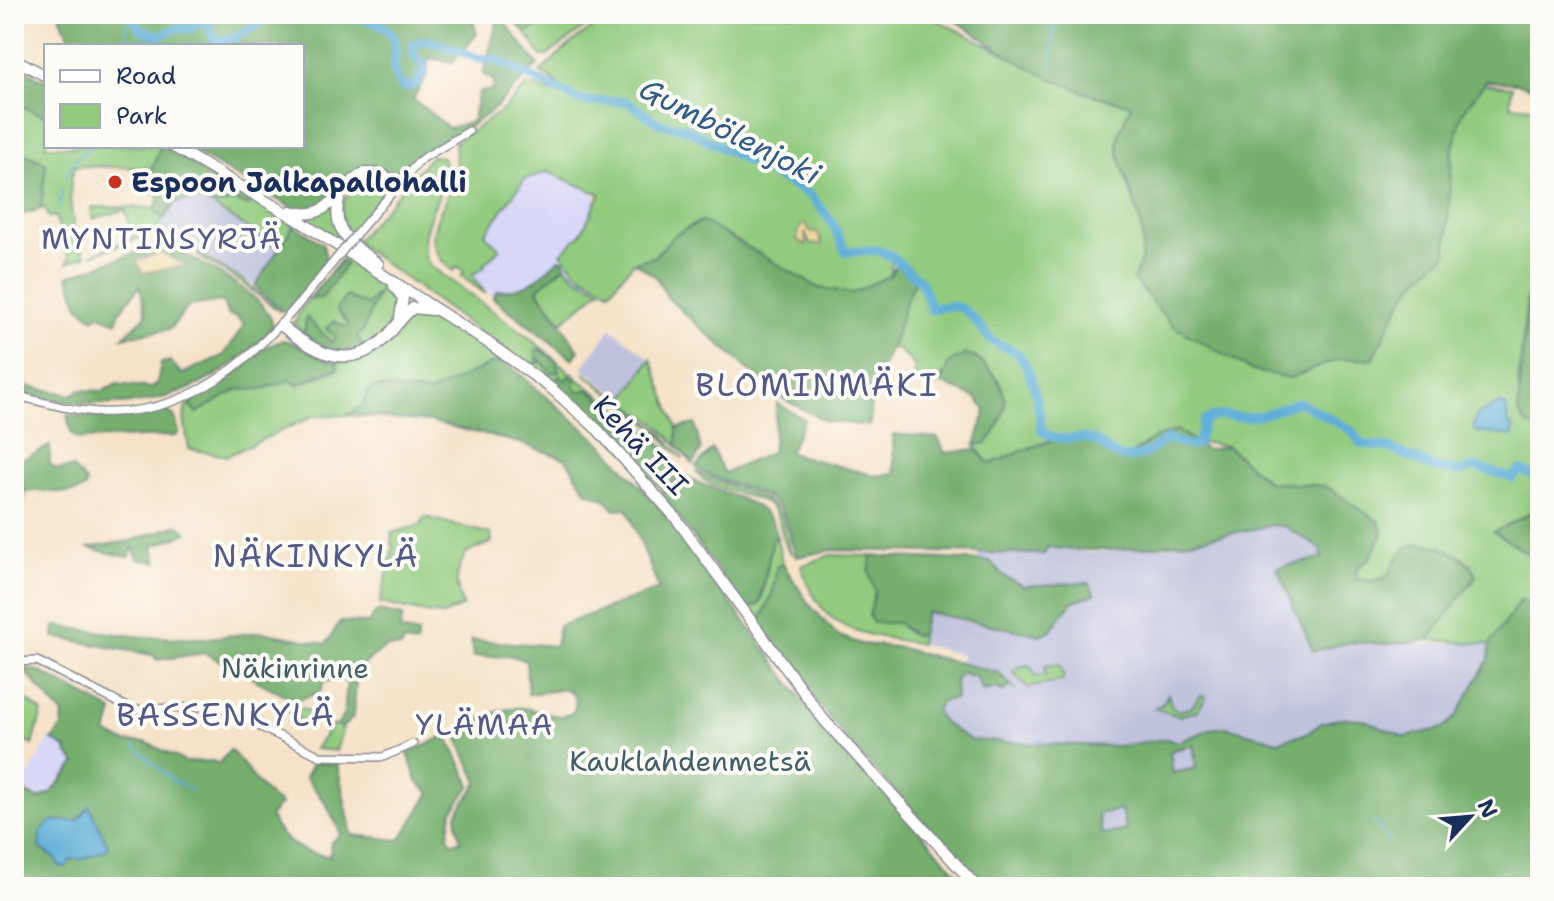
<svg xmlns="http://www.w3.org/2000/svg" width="1554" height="901" font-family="'Shantell Sans',sans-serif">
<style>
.built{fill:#d8d7f8}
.industrial{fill:#bfc2dd}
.green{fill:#92ca7e;stroke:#567c6e;stroke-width:2}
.forest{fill:#75ae6d;stroke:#486e66;stroke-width:2;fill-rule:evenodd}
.sand{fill:#eeda9e;stroke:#84847e;stroke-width:2}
.water{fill:#5eaed8;stroke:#3c6e9b;stroke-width:2}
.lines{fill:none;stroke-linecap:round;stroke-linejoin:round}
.stream{stroke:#5eaed8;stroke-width:2}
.river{stroke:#5eaed8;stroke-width:9}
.minor-casing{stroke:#888893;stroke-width:10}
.highway-casing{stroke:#888893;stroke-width:13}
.minor{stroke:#fff;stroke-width:7}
.highway{stroke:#fff;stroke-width:10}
.minor-bridge-casing{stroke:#888893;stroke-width:10;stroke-linecap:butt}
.minor-bridge{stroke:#fff;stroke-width:7}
.poi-dot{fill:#c8321e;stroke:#fdfcf7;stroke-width:3}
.labels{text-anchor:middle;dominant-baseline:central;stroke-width:8;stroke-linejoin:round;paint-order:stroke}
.poi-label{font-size:28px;font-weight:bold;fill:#1b2f5e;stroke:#fdfcf7;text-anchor:start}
.street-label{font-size:28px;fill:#1b2f5e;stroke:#fdfcf7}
.park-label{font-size:28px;fill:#3f5e68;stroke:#fdfcf7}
.water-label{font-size:30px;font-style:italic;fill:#325b89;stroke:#fdfcf7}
.neighbourhood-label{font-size:30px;letter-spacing:2px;fill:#535a8a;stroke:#fdfcf7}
.quarter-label{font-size:32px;letter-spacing:2px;fill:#535a8a;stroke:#fdfcf7}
</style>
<rect width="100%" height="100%" fill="#fdfcf7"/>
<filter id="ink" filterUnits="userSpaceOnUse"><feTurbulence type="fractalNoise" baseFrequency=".0125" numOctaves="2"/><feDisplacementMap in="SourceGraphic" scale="16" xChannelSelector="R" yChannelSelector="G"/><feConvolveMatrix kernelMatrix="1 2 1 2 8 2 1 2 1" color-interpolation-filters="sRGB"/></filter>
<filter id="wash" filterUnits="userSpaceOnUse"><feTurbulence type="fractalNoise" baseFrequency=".006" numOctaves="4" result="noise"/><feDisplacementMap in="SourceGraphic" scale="32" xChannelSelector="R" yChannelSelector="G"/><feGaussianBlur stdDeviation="1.8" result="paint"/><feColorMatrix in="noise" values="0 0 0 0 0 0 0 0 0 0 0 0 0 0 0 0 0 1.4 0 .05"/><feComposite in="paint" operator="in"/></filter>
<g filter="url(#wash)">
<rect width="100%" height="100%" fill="#f5e2c8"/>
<g class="built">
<path d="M548 172 594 191 596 203 581 234 561 253 577 273 603 287 576 277 560 259 531 285 493 294V298L472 275 499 250 484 235 525 179Z"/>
<path d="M50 738 68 750 66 753 76 763 52 793 38 799 21 787Z"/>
</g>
<g class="industrial">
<path d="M200 199 279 248 255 286 172 235 155 233 175 203Z"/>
<path d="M611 328 651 359 623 400 582 368Z"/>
<path d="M1275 525 1286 527 1321 549 1322 557 1277 568 1313 651 1351 642 1490 644 1489 659 1456 717 1443 728 1405 737 1362 719 1322 723 1306 734 1277 741 1226 727 1210 729 1179 742 1166 739 1118 746 970 740 944 723 936 712 962 655 920 644 926 611 968 622 979 554H1044L1046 546 1090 553 1169 546Z"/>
<path d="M1193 745 1196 769 1173 773 1169 751Z"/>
<path d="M1122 809 1126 830 1102 835 1098 814Z"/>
</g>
<g class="green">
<path d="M560 14H602L547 56H541L526 33Z"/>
<path d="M612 14H925L1085 93 1131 105C1127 116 1116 135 1118 147 1124 192 1160 234 1133 279L1290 378 1339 359H1373C1392 319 1406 280 1446 256L1452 152 1462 113 1483 84 1512 87 1510 105 1540 108V207L1536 208 1530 244 1533 276 1540 272V288L1527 298 1518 384 1527 425 1540 428V512L1534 511 1494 532 1540 561V887L1404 738 1446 746 1526 603 1490 644 1429 640 1464 588 1474 582 1472 564C1432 541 1413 534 1387 577L1372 581 1356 579V569L1369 559 1378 521 1325 486 1268 482 1227 446 1205 443 1127 457C1111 454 1103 440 1087 438 1055 433 1019 453 989 464L975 445 987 443 999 381 976 357 944 373 937 385 913 376 915 366 899 350 891 348C897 324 914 276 892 256L891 275 853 293 819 288 701 221 674 235 654 257 634 262 610 291 577 273 561 253 581 234 600 194 548 172 525 179 485 234 500 249 484 264 485 267 472 275 486 294 461 276 464 271 457 266 453 271C411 239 448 209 455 173 457 163 455 151 455 142L502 111 528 85 554 93 558 84 540 72 570 44Z"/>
<path d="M14 102 46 117V146H161L152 168 75 166C65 192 72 234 86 256L67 263 69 258 55 216 49 218 45 208 41 209 46 163 14 149Z"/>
<path d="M431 156 442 157C457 187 409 226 429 265L530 338 582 382 647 430 668 451 589 390 580 392 557 379 569 397 355 242Z"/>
<path d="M369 176 382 179 385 190 349 236C333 211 344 190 369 176Z"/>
<path d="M253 200 294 225 279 248 213 206 235 201 249 206Z"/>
<path d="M335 202 352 248 302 217Z"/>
<path d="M92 207 158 208 155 213 164 219 155 233 91 255 134 237 125 210 92 219Z"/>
<path d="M198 253 243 280 280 312 241 282 198 256Z"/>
<path d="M344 256 389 286 399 301C393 358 324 365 294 323L302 307Z"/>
<path d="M565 266 576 277 601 289 562 322 537 289Z"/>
<path d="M427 310 502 359 429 393 380 387 367 392 364 404 348 415 313 416 227 456 189 449C186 429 177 405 197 394V413L236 390 262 389 290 380 297 385 338 369 337 362C356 361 375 356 389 341 403 327 405 313 427 310Z"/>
<path d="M651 359 677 428V446L658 425 623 400Z"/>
<path d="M584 373 658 429 683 459 654 429Z"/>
<path d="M14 460 26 492 15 530H14Z"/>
<path d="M696 471C721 489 765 487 781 516 787 527 787 541 791 553 779 543 785 518 768 505 748 490 709 493 696 471Z"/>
<path d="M425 517 491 534 492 542 466 553C455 574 454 584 463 606L443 615 430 614 380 603 393 548 391 533 421 525Z"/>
<path d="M773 538 777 539 783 564 777 566 772 594 758 627 745 608 759 605 762 599Z"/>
<path d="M830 555 871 556 875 592 872 600 874 623H898L909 634 921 635 920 644C858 632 823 635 801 566Z"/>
<path d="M1058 664 1064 674 1062 681 1028 688 1014 673 1016 668 1029 665 1036 676 1046 675 1045 666Z"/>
<path d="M14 690 42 712 33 745 14 736Z"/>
<path d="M1168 694 1171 705 1178 711 1191 708 1201 695 1206 697 1197 711 1180 716 1154 708 1163 704Z"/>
<path d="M284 706 303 708 319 716 315 723C305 725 289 715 284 706Z"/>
<path d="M332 725 343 727 336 751 315 749Z"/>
</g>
<g class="forest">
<path d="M59 14H368L379 21 382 14H471L477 34 453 62 428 58V73L413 99 449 128 472 122 479 92 493 90 494 81 483 74 499 15 538 65 493 110 456 136 427 150 408 166 396 171 364 168 314 211 300 212 182 146H302V46H74Z"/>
<path d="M507 14H560L526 33Z"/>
<path d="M943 14H1540V91L1517 83 1486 81 1462 113 1452 152 1446 256C1406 280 1392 319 1373 359H1339L1290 378 1253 371 1173 326 1133 279C1160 234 1124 191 1118 147 1116 135 1127 117 1131 105 1090 95 1047 80 1011 57 987 43 968 26 943 14Z"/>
<path d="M14 64 46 81V117L14 102Z"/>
<path d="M161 146 253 200 249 206 235 201 213 206 200 199 175 203 164 219 155 213 159 194H151L152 168Z"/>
<path d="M14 149 46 163 41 209 14 217Z"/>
<path d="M1540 207V272L1532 276 1530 244 1536 208Z"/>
<path d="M702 221 819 288 853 293 891 275 897 261 915 281C902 302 901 325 891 347 875 384 871 383 870 426L826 421 781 398 693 321 668 298 656 277 634 262 654 257 674 235Z"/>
<path d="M294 225 323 244 326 260 288 311H282L255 286Z"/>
<path d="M163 243C191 259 270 293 273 327 199 410 115 417 14 391V384L72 395 79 390 103 391 117 384 152 388 157 384 161 363 170 361 182 374 224 355 244 325 237 317 228 315 222 301 189 306 170 329 123 337 146 315 140 286 119 312 117 322 99 315 94 319 79 306 68 276Z"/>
<path d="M559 259 563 260 565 266 537 289 579 350 573 359 493 298 497 291C530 289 535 281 559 259Z"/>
<path d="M341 261 346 264 322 298 309 299Z"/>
<path d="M1540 288V428L1527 425 1518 412 1527 298Z"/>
<path d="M379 290 363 331 357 336 364 348 331 353 304 334 306 317 331 342 336 337 326 329 334 321 346 327 349 325 336 309 346 296 367 305Z"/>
<path d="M283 340C304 343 316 360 337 362L338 369 326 371 297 385 290 380 262 389 236 390 197 413 190 407 197 394 238 372 266 347Z"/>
<path d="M540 349 556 361 559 372 551 373 542 362 535 364 537 360 541 361 536 356V350Z"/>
<path d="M965 354C977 357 984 364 992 373 1014 397 1005 420 987 443L975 445 986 410 976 398 940 383 949 363Z"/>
<path d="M502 359 604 446 659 507 814 715 970 887H14V795L24 792 38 799 51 793 76 763 66 752 67 749 52 740 62 727 63 715 22 668 39 671 113 711 107 734 125 742H146L185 762 213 761 218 764 230 750C249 768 257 789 280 804L270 816C281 842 302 854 330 856L331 842 341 834 326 803 305 777 313 763 337 764 352 835 400 840 430 793 417 782 408 753 447 735 471 785 452 812 448 837 452 842 461 841C449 805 464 810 478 782L455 732C474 723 494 709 516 708 536 706 554 722 572 713 579 704 575 696 567 689L528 694 526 661 513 656 473 657 471 640 555 646 559 626 659 589 627 508 614 509 604 498 587 492 566 459 520 443 431 422 348 415 364 404 367 392 374 387 429 393Z"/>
<path d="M569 375 576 380 574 388 580 391 589 390 668 451 677 468V479L662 491 641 466 569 397 556 378 561 376 566 381Z"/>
<path d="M777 403 804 419 789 453 876 476 894 473 893 434 938 438 945 453 975 449 990 464C1020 453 1055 433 1087 438 1103 441 1111 454 1127 457L1156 437 1177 430 1207 450 1227 446 1268 482 1325 486 1378 521 1383 534 1369 559 1356 569 1357 579 1372 581 1387 577C1393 567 1399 550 1410 546 1431 538 1468 555 1476 575L1429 640 1388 644 1351 642 1313 651 1277 568 1322 558 1321 549 1286 527 1274 525C1199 540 1124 557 1047 547L1044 554 832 550 796 557C791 543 790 527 783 514 768 485 720 487 696 467L712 449 724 473 772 452Z"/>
<path d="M167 410 175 417 179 432 176 436 78 439 71 433 67 415 101 417Z"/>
<path d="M695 424 701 450 693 464 677 446V428Z"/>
<path d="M50 446V464L56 469 73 468 86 482 85 488C70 498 44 488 26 492L15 463Z"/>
<path d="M679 470C707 497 774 493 777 539L773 538 759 605 745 608 662 494 681 479Z"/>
<path d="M1534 511 1540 512V561L1494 532Z"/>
<path d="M179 525 187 533 153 546 157 562 138 559 133 547 129 557 87 548 129 541Z"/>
<path d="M871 556 990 561 1002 575 1023 586 1088 582 1095 594 1072 602 1050 631 1040 635 926 612 921 635H914L898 623H873L869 616 875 592 869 573Z"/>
<path d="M783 564 809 604 837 635 861 644 896 647 999 673 1016 690 1011 686 1003 691 996 688 983 691 975 676 961 673 955 680 956 698 940 702 936 712 944 723 970 740 1046 744 1118 746 1166 739 1179 742 1210 729 1226 727 1277 741 1306 734 1322 723 1340 718 1362 719 1405 737 1443 728 1456 717 1489 659 1490 644 1521 599 1540 611V887H984L847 740 758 627 772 594 777 566ZM1193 745 1196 768 1173 773 1170 751ZM1121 810 1126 830 1102 835 1098 814Z"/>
<path d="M377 611 403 616 400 630 418 634 416 644 404 642 401 648 386 647 357 670 353 717 343 727 337 726 344 714 347 683 341 679 324 682 320 692 295 701 205 653 157 660 153 655 54 637 55 626 143 637 208 638 262 632 326 644 340 622 368 623Z"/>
</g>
<g class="sand">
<path d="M805 223 810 231 818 233 822 244H810L805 232 806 245 797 240 800 227Z"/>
<path d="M161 253 188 265 142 273 137 260Z"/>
</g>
<g class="water">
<path d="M1499 403 1506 406 1508 422 1514 429 1512 436 1476 432 1473 428 1476 416Z"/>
<path d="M89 806 109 848 83 859H71L66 867 59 866 56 859 39 847 41 831 51 821H78Z"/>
</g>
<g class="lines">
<g class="stream">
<path d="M126 46 127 14"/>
<path d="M135 46 146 32"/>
<path d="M1051 69 1054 28 1060 14"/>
<path d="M66 176 75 159 91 146"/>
<path d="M59 208 62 189"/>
<path d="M1038 740H1044"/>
<path d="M134 746 173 781 193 790"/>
<path d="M1374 820 1389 843"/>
</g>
<g class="river">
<path d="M131 14 140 29 159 36 177 28 190 29 202 21 210 27 213 39C232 45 256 25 273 14"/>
<path d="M341 14 345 18C363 17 394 23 395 46 397 67 388 67 403 88L416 84 424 71 423 64 414 57 413 45 423 41 438 43 477 58 496 60 583 102 626 101 660 124 685 128 810 195 831 221 846 252 877 250 891 256 922 283 931 310C966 297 970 317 990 339 997 347 1009 346 1017 353 1030 363 1041 412 1041 429 1056 445 1071 435 1089 439 1101 441 1105 450 1116 455 1137 464 1152 449 1168 439L1190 446 1197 444 1204 421C1227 411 1226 418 1248 417 1267 416 1282 407 1299 402L1351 430 1361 444 1389 448 1435 468 1460 472 1475 467 1512 478 1520 470 1540 479"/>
</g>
</g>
</g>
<g filter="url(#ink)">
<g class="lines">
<g class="minor-casing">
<g id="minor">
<path d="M358 232 420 160 469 131"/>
<path d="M14 395C42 402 69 410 98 412 206 418 270 340 331 265"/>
<path d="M14 662 37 661 133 710 218 706 320 756 383 757 413 744"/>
</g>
</g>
<g class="highway-casing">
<g id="highway">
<path d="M14 59 46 76"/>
<path d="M172 146 298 220 490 344 552 389 598 430 675 517 824 720 977 887"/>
<path d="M340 195C329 231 352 244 378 264"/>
<path d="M291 211C331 223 335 189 364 173L382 174 398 185"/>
<path d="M394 286 403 298 400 318"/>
<path d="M281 325C312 351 347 372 382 341 394 331 400 318 413 308L433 310"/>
</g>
</g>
<use href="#minor" class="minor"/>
<use href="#highway" class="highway"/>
<g class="minor-bridge-casing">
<path id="minor-bridge" d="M331 265 358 232"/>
</g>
<use href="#minor-bridge" class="minor-bridge"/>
</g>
</g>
<circle class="poi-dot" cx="115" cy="182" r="8"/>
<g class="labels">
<g class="poi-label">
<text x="131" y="182">Espoon Jalkapallohalli</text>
</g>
<g class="street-label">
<text transform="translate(641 445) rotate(47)">Kehä III</text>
</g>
<g class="park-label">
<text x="295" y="668">Näkinrinne</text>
<text x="690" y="761">Kauklahdenmetsä</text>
</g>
<g class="water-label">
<text transform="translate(730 131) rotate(27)">Gumbölenjoki</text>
</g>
<g class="neighbourhood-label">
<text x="162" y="238">MYNTINSYRJÄ</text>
<text x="485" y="724">YLÄMAA</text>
</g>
<g class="quarter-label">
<text x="817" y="384">BLOMINMÄKI</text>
<text x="316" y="555">NÄKINKYLÄ</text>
<text x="226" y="714">BASSENKYLÄ</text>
</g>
</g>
<rect width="1554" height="901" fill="none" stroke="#fdfcf7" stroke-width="48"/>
<rect x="44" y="44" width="260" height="104" fill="#fdfcf7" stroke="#a3aaba" stroke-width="2"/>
<rect x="60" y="70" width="40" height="12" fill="#ffffff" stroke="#a3aaba" stroke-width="2"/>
<text x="116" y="84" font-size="24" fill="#1b2f5e">Road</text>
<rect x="60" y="104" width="40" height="24" fill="#92ca7e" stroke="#a3aaba" stroke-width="2"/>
<text x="116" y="124" font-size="24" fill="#1b2f5e">Park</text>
<g transform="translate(1470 817) rotate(64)" stroke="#fdfcf7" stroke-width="6" paint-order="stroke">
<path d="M0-6L14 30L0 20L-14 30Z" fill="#1b2f5e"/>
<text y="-12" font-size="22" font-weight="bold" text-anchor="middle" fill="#1b2f5e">N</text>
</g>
</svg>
